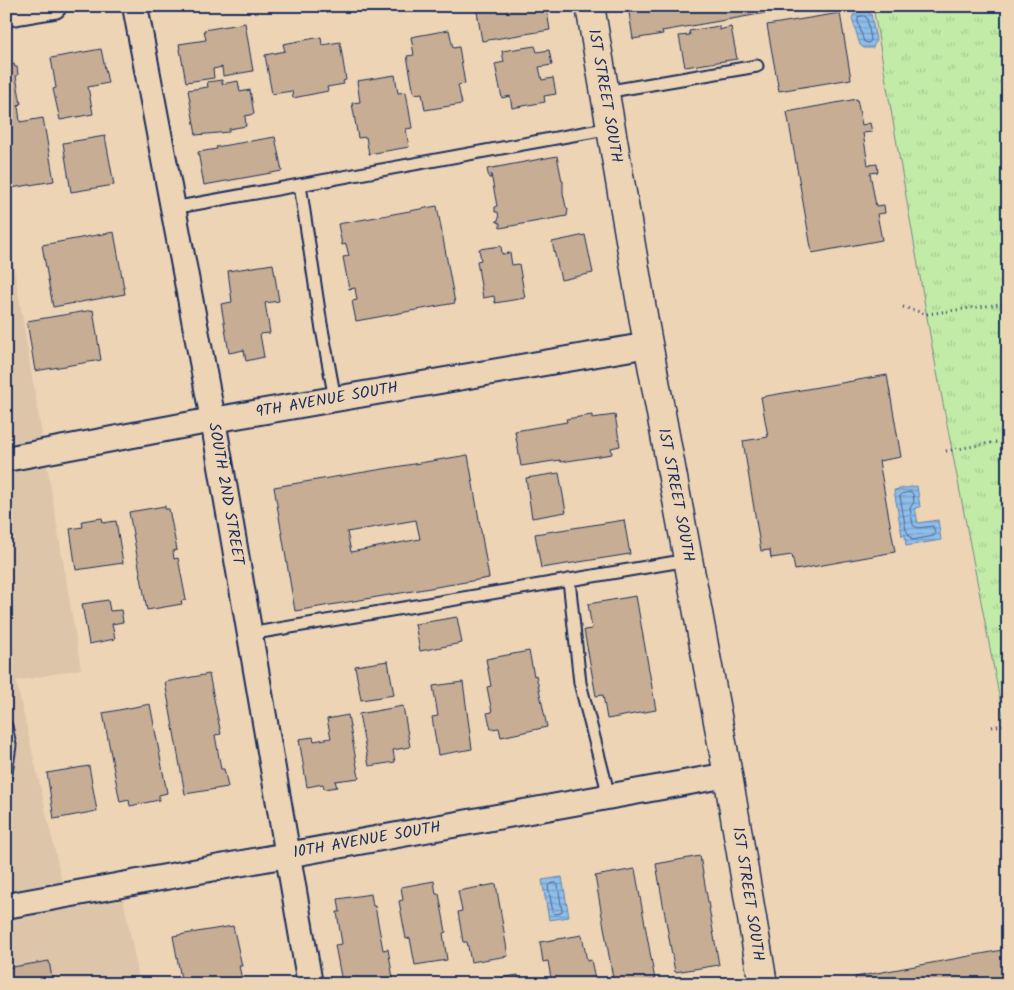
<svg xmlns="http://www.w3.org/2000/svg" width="1014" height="990" font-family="Kalam,sans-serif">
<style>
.built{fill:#ddc5a9}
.grass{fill:url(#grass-tufts);stroke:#6e8d82}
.water{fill:url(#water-rules);stroke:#6185b2}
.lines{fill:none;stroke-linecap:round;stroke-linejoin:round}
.shore{stroke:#496896;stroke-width:1}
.building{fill:#c6ad94;stroke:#1b2f5e;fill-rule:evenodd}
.service-casing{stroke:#1b2f5e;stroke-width:15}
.minor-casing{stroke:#1b2f5e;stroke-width:28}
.tertiary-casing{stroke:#1b2f5e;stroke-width:31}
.path{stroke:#1b2f5e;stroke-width:3;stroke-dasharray:1 4;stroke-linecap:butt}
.service{stroke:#edd4b5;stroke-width:11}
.minor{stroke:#edd4b5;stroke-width:24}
.tertiary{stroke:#edd4b5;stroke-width:28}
.labels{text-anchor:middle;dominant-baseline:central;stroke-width:5;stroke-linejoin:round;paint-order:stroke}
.street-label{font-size:16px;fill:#1b2f5e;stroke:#edd4b5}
</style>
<defs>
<pattern id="grass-tufts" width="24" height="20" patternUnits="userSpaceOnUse" patternTransform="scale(1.25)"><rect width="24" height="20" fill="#c2eba7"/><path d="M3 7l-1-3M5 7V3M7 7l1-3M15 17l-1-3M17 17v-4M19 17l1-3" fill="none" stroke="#a6ca92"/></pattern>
<pattern id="water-rules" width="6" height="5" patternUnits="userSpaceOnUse" patternTransform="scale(1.25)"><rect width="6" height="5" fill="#8fbeea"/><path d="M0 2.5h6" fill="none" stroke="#749bc1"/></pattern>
</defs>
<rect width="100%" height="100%" fill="#edd4b5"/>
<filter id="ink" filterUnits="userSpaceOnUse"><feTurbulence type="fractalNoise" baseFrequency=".02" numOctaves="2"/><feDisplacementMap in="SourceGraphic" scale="10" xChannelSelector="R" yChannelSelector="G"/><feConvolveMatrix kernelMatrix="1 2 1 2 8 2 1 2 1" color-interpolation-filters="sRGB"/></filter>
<g filter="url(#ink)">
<path class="built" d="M6 220 81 669 16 681 66 899 121 888 140 984H6Z"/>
<path class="grass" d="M873 6H1008V742L932 346Z"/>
<g class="water">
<path d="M859 11H867L871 14 876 40 873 48H864L860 45 852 18 854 14Z"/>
<path d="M917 486 920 507 915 508 918 523 938 520 941 540 906 546 905 535 902 536 894 490Z"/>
<path d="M562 877 569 917 549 920 542 880Z"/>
</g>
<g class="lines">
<g class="shore">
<path d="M864 16 867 18 871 40 869 43 864 42 858 22V17Z"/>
<path d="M911 492 913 494 914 502 910 508 913 525 918 528 933 526 935 533 934 536 912 540 906 530 900 496 902 494Z"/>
<path d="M556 883 558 885 562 911 561 913 555 914 553 912 548 886 550 884Z"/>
</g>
</g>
<g class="building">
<path d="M476 6H546L550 30 482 41Z"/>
<path d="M628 6H806L662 31 663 34 633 39Z"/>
<path d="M840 13 851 79 779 91 767 25Z"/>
<path d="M245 23 253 71 223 76 222 67 213 69 214 78 186 82 179 44 206 40 204 30Z"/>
<path d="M719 26V30L731 27 737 59 685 67 679 36 690 35 689 31Z"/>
<path d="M449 30 453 48 459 47 465 84 458 85 462 104 425 110 422 93 414 94 407 56 414 55 411 37Z"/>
<path d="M321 37 322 45 340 42 346 80 343 81 344 84 327 87 328 91 293 98 292 91 272 94 265 55 285 51 283 44Z"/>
<path d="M535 46 537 52 549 50 552 65 539 67 542 80 553 78 556 94 544 96 545 102 512 108 510 96 502 98 495 64 504 62 502 51Z"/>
<path d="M101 49 108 83 88 87 93 114 60 120 53 89 56 88 51 58Z"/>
<path d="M14 64 15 67H17L18 75 16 76 21 104 18 105 20 122 43 118 54 181 11 188 6 160V124L12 123 9 106H6V66Z"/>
<path d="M395 75 398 93 406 92 412 128 406 129 409 147 369 154 366 137 358 138 352 103 360 102 357 81Z"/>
<path d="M222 80V84L238 81 240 92 250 90 254 114 245 116 246 126 229 129V132L196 135 188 90 208 87 207 82Z"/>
<path d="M857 99 862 125 870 123 872 132 863 133 868 165 877 164 878 172 870 173 876 206 884 205 885 213 877 214 882 240 812 253 787 112Z"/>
<path d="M105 136 114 185 71 192 63 143Z"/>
<path d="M275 137 282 171 204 185 198 152 217 149 216 147Z"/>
<path d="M557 156 562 181H563V193L566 207 568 209 567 216 500 228V223L496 221 499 219 498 212H495V207L497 206 491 174V178H489L487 169Z"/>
<path d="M437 206 455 303 356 321 352 301 357 300 355 288 349 289 343 257 349 256 346 244 342 245 338 224Z"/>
<path d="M114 232 125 294 53 307 42 245Z"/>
<path d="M585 235 593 273 561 280 552 242Z"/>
<path d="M501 246 502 254 510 253 512 265 519 264 525 298 495 303 494 296 483 298 477 261 481 260 479 249Z"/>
<path d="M273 264 279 301 265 303 270 333 260 334 264 357 246 361 244 350 229 353 221 304 232 302 228 271Z"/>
<path d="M93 310 101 360 35 371 27 321Z"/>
<path d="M887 375 901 457 879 461 895 552 795 570 792 555 771 558 770 550 761 551 743 441 768 437 761 397Z"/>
<path d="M592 415V418L615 415 620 446 611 448 612 454 561 462 560 460 521 466 515 431 567 422 566 419Z"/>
<path d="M468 455 489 578 295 611 274 487ZM416 520 420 539 351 552 347 532Z"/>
<path d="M559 473 566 512 532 518 526 478Z"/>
<path d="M165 506V509H169L177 550 173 551 174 559 178 558 186 600 181 601 182 604 147 610 129 512Z"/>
<path d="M102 518 103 523 116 521 123 563 76 570 70 529 83 527 82 521Z"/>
<path d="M624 520 630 554 541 568 535 534Z"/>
<path d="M636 596 656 710 607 719 603 695 596 696 584 630 592 629 588 604Z"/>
<path d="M108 600 110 611 121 610 123 622 112 624 115 639 89 644 82 604Z"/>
<path d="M457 617 462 643 420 651 415 624Z"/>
<path d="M529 651 534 676 536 675 547 727 501 737 499 728 491 729 487 713 492 712 487 687 491 686 486 659Z"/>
<path d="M388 661 394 695 361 700 355 666Z"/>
<path d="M209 674 221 734 215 735 221 769H224L228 787 185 794 165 682Z"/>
<path d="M463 682 472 749 438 755 432 717 438 716 433 686Z"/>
<path d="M150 704 167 793 159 795V800L130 806 129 800 120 802 103 713Z"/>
<path d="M403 706 410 747 393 750 395 762 369 766 359 714Z"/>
<path d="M348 715 359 778 335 781 337 787 324 789 323 784 307 787 299 739 313 737 314 741 331 738 327 719Z"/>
<path d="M89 766 97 811 54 819 47 773Z"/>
<path d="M700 856 719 965 675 972 656 864Z"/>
<path d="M635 869 655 980 634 984H614L595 876Z"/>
<path d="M434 881 436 894H439L446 932 443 933 447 960 415 965 410 938 406 939 399 901 403 900 401 887Z"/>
<path d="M496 884 508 956 471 962 467 942H463L458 912 462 911 458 891Z"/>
<path d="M371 894 373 906H375L383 950 388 949 394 984H351L350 981 342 982 335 945 342 944 337 912H340L338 899Z"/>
<path d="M233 926 242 966H239L243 984H182L173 936Z"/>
<path d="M582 935 587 961 591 960 596 984H552L548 961 543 962 540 942Z"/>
<path d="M1008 949V984H856L855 977Z"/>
<path d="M49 961 53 984H6V968Z"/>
<path d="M518 975 520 984H473L472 983Z"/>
</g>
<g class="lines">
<g class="service-casing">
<g id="service">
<path d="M605 92 757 66"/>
<path d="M300 185 321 324 335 399"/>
<path d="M173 208 611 128"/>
<path d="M569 580 580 683 609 796"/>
<path d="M249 634 688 560"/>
<path d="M6 726 10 745 6 774"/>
</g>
</g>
<g class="minor-casing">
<g id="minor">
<path d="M135 6 213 420 310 984"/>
<path d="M6 14 54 6"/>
<path d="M6 459 213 420 649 345"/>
<path d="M6 906 728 775"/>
</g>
</g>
<g class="tertiary-casing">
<path id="tertiary" d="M590 6 645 327 728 775 763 984"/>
</g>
<g class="path">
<path d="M903 307 927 314 1008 303"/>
<path d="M946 451 1008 440"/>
<path d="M992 727 1008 724"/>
</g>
<use href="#service" class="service"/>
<use href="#minor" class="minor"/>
<use href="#tertiary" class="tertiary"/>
</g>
</g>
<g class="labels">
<g class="street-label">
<text transform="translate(605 96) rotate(80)">1ST STREET SOUTH</text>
<text transform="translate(327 400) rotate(-10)">9TH AVENUE SOUTH</text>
<text transform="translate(226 494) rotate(80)">SOUTH 2ND STREET</text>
<text transform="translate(676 495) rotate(79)">1ST STREET SOUTH</text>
<text transform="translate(367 840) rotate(-10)">10TH AVENUE SOUTH</text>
<text transform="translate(748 894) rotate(81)">1ST STREET SOUTH</text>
</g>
</g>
<rect width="1014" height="990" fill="none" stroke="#edd4b5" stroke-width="25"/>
<rect x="12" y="12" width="989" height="965" fill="none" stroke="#1b2f5e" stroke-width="2" filter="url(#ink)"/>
</svg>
